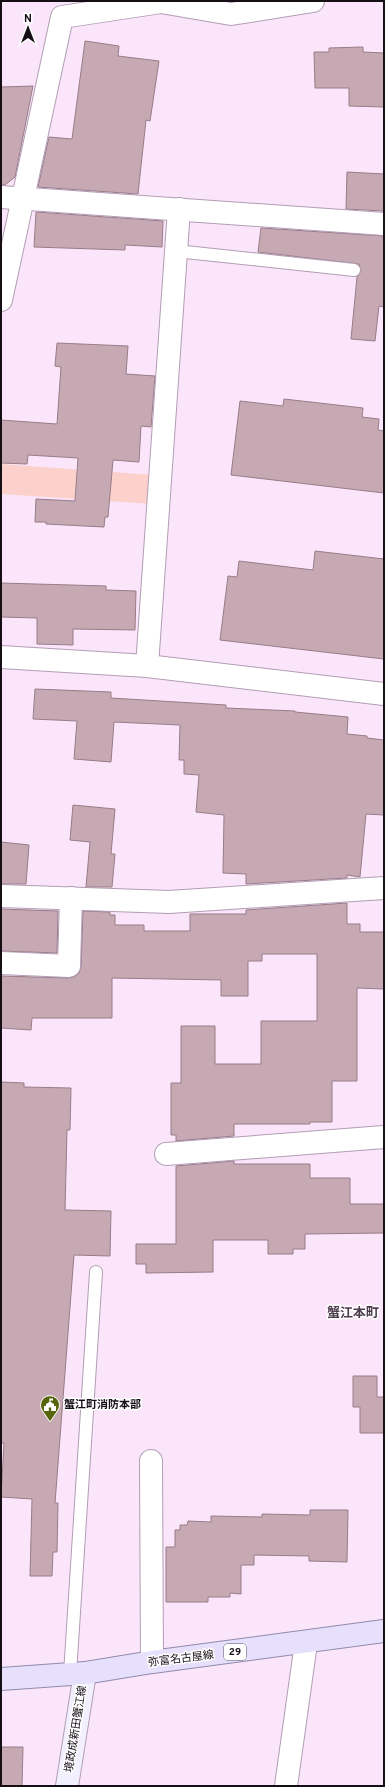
<svg xmlns="http://www.w3.org/2000/svg" width="385" height="1787" font-family="Overpass,'Noto Sans JP',sans-serif">
<style>
.green{fill:#fcd1cc}
.building{fill:#c7a9b4;stroke:#987c86}
.lines{fill:none;stroke-linecap:round;stroke-linejoin:round}
.service-casing{stroke:#b29eb3;stroke-width:14}
.minor-casing{stroke:#b29eb3;stroke-width:24}
.tertiary-casing{stroke:#b29eb3;stroke-width:24}
.secondary-casing{stroke:#b29eb3;stroke-width:24}
.primary-casing{stroke:#928aaa;stroke-width:24}
.service{stroke:#fff;stroke-width:12}
.minor{stroke:#fff;stroke-width:22}
.tertiary{stroke:#fff;stroke-width:22}
.secondary{stroke:#f2f0fe;stroke-width:22}
.primary{stroke:#e6e0fc;stroke-width:22}
.labels{text-anchor:middle;dominant-baseline:central;stroke-width:3;stroke-linejoin:round;paint-order:stroke}
.shield{fill:#fff;stroke:#5b565b;stroke-width:1}
.shield-label{font-size:10px;font-weight:bold;fill:#150e15}
.poi-label{font-size:11px;font-weight:bold;fill:#150e15;stroke:#fff;text-anchor:start}
.street-label{font-size:11px;fill:#150e15;stroke:#fff}
.quarter-label{font-size:13px;font-weight:bold;fill:#4d3c4e;stroke:#fff}
</style>
<rect width="100%" height="100%" fill="#fae5fb"/>
<path class="green" d="M1 464 154 475 153 504 1 494Z"/>
<g class="building">
<path d="M85 41 119 46 118 56 159 61 150 121 146 120 138 194 38 187 49 137 72 139Z"/>
<path d="M363 47V52L384 53V107L349 106V88H315L314 52H329V48Z"/>
<path d="M33 86 15 177 5 185H1V87Z"/>
<path d="M347 172 384 174V211L346 209Z"/>
<path d="M36 212 163 221 162 247 125 245V250L34 247Z"/>
<path d="M261 228 384 236V307L379 306 375 341 351 339 357 277 361 271 359 264 258 252Z"/>
<path d="M57 343 128 346 126 374 155 376 151 427 141 426 139 462 113 460 108 517H105L104 527 46 524V522H35L36 499 75 501 78 458 28 455 27 464 1 463V420L57 424 61 367 55 366Z"/>
<path d="M284 399 363 408 362 417 379 419 378 430 384 431V493L231 475 240 401 283 406Z"/>
<path d="M315 551 384 559V659L220 640 228 576 237 577 239 561 313 570Z"/>
<path d="M1 583 106 586V590L136 591 135 630 73 629V645L37 644V618L1 617Z"/>
<path d="M35 689 111 692V698L226 705V708L295 711V712L348 717 347 734 367 736V738L384 740V815L366 814 360 877 347 875V878L246 884V874L223 873 224 815 196 812 199 775 184 774V760H179L180 725 114 722 111 762 74 759 77 721 33 719Z"/>
<path d="M73 805 115 809 111 854H115L112 887H86L90 842 70 840Z"/>
<path d="M1 842 29 845 26 884H1Z"/>
<path d="M347 903V924H360V932H384V989L357 988V1081H332V1122H310V1124H234V1136L176 1141V1135H171V1083H181V1026H215V1064H261V1021H317V954H262V961H248V996H221V980L112 978V1018H32L31 1030 1 1028V976L68 978 74 977 79 973 81 966 83 911 110 912V915H115V925H144V931H190V914H246V910Z"/>
<path d="M1 909 58 911 57 953 1 951Z"/>
<path d="M1 1082 24 1083V1087L71 1088 70 1130H67L65 1210 111 1211 110 1256 74 1255 55 1503H58L57 1552H53L52 1576H30L32 1499 1 1497 4 1443H1Z"/>
<path d="M234 1161V1164H310V1178H350V1204H384V1233L305 1234V1249H293V1254H268V1240H213V1272L146 1273V1264H136V1244H176V1166Z"/>
<path d="M353 1376H377V1397H384V1433H360V1407H353Z"/>
<path d="M310 1510H348L347 1562 309 1561V1556L254 1555V1565H241V1594L230 1593V1597H208V1602H166V1547H175V1530H180V1525H187L188 1521 211 1522V1516L262 1517V1514L310 1515Z"/>
<path d="M1 1747H23L22 1786H1Z"/>
</g>
<g class="lines">
<g class="service-casing">
<g id="service">
<path d="M176 251 354 270"/>
<path d="M70 1674 96 1272"/>
</g>
</g>
<g class="minor-casing">
<g id="minor">
<path d="M1 197 384 224"/>
<path d="M1 300 62 17 161 2 231 14 313 1"/>
<path d="M147 666 179 209"/>
<path d="M1 896 169 902 384 888"/>
<path d="M1 963 69 966 71 898"/>
<path d="M166 1154 384 1137"/>
<path d="M151 1461 152 1662"/>
<path d="M286 1786 306 1643"/>
</g>
</g>
<g class="tertiary-casing">
<path id="tertiary" d="M1 657 147 666 384 694"/>
</g>
<g class="secondary-casing">
<path id="secondary" d="M67 1786 85 1673"/>
</g>
<g class="primary-casing">
<path id="primary" d="M1 1679 85 1673 152 1662 384 1631"/>
</g>
<use href="#service" class="service"/>
<use href="#minor" class="minor"/>
<use href="#tertiary" class="tertiary"/>
<use href="#secondary" class="secondary"/>
<use href="#primary" class="primary"/>
</g>
<defs>
<g id="civic-pin" transform="scale(1)"><path d="M0 17L-7.5 6A9.5 9.5 0 1 1 7.5 6Z" fill="#56650b" stroke="#fff"/><path d="M-.6-6.5H3V-4.5H.6V-3L4-1V1h2V6H-6V1h2V-1L-.6-3ZM-1.2 2.5V6h2.4V2.5Z" fill="#fff"/></g>
</defs>
<g fill-rule="evenodd">
<use href="#civic-pin" x="50" y="1405"/>
</g>
<g class="labels">
<rect class="shield" x="224" y="1644" width="22" height="16" rx="3"/>
<g class="shield-label">
<text x="235" y="1652">29</text>
</g>
<g class="poi-label">
<text x="64" y="1405">蟹江町消防本部</text>
</g>
<g class="street-label">
<text transform="translate(181 1659) rotate(-7)">弥富名古屋線</text>
<text transform="translate(76 1729) rotate(-81)">境政成新田蟹江線</text>
</g>
<g class="quarter-label">
<text x="353" y="1314">蟹江本町</text>
</g>
</g>
<rect width="385" height="1787" fill="none" stroke="#150e15" stroke-width="4"/>
<g transform="translate(28 28)" stroke="#ffffff" stroke-width="3" paint-order="stroke">
<path d="M0-3L7 15L0 10L-7 15Z" fill="#150e15"/>
<text y="-6" font-size="11" font-weight="bold" text-anchor="middle" fill="#150e15">N</text>
</g>
</svg>
